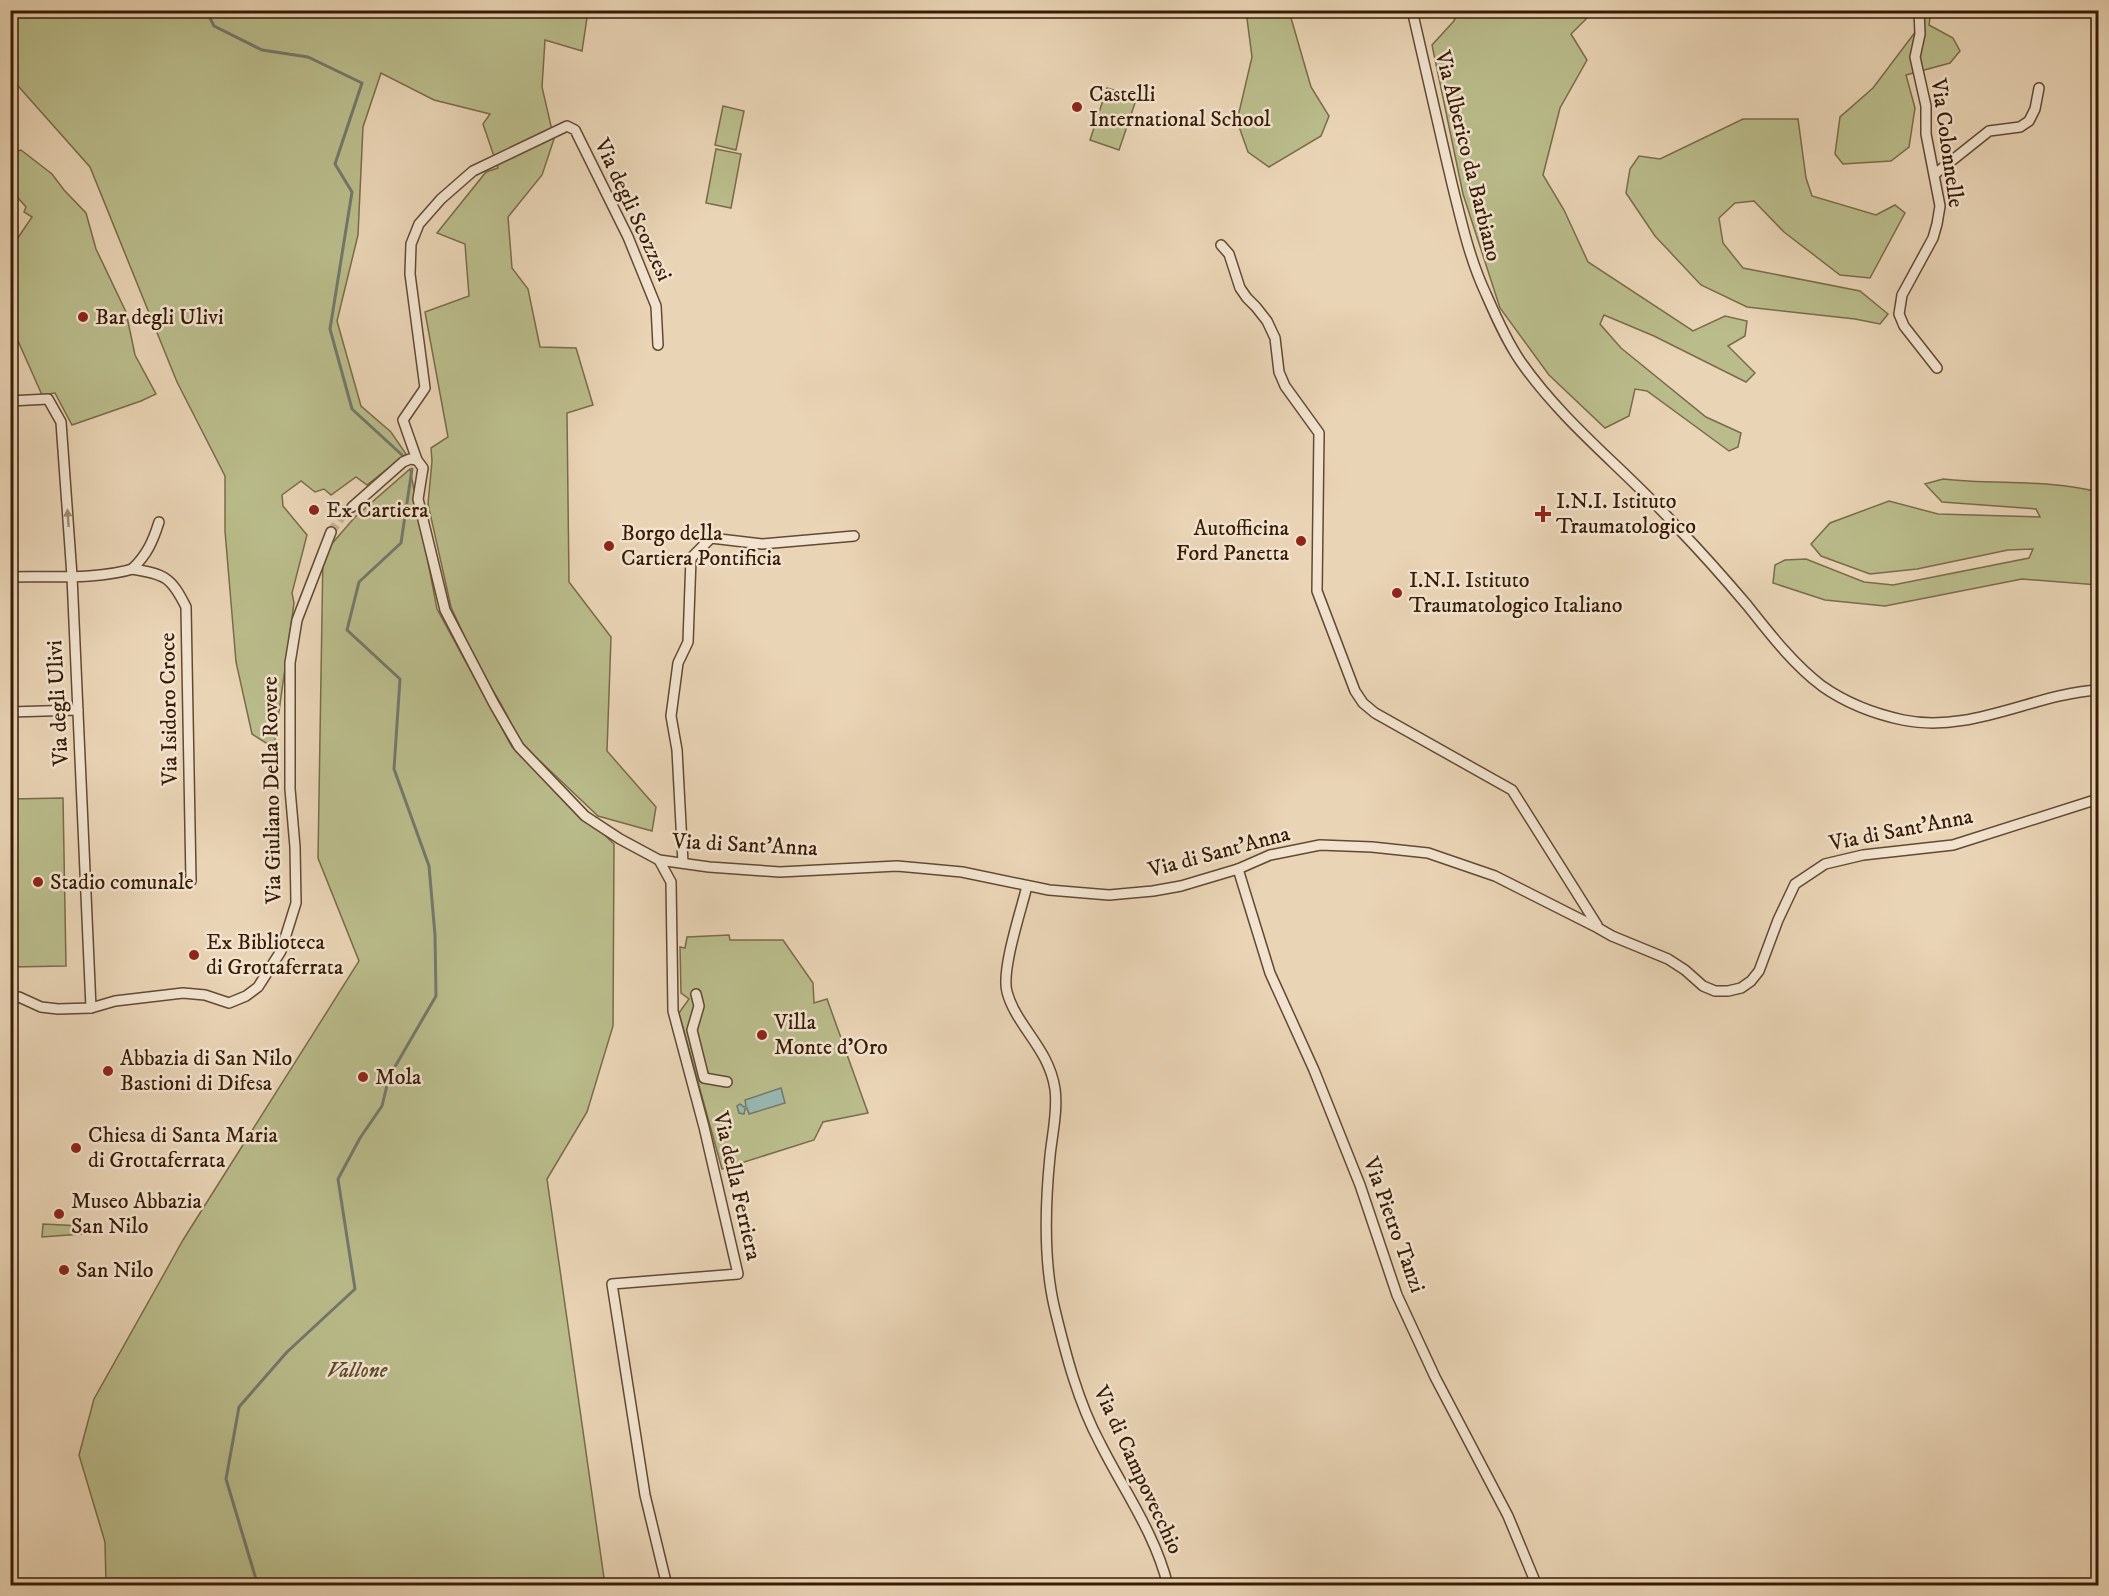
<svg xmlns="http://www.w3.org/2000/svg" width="2109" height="1596" font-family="'IM FELL DW Pica',serif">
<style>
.green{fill:#babc8b;stroke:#796c48;stroke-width:1.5}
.water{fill:#98b8b2;stroke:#72796c;stroke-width:1.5}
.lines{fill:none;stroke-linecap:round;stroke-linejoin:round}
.stream{stroke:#72796c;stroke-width:3}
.street-tunnel{stroke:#c6af92;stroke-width:9;stroke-dasharray:9 4.5;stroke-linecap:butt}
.street-casing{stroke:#644930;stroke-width:12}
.street{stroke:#f1e3cf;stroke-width:9}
.oneway{fill:#9e8974}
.poi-dot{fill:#8f2418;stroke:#f1e3cf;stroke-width:2}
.labels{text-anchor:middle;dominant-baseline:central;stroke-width:5;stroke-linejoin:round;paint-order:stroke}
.poi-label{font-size:22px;fill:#381b04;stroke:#f1e3cf;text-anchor:start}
.street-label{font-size:22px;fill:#381b04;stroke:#f1e3cf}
.park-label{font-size:22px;font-style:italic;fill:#5f4b2c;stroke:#f1e3cf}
</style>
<rect width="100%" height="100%" fill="#e9d4b5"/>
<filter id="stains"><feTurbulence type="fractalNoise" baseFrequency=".00333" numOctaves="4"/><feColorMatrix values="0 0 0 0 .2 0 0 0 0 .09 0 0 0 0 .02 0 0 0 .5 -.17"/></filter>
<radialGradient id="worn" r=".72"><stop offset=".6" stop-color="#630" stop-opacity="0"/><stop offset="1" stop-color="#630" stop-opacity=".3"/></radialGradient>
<g class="green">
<path d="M10 11H588L582 51 545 40 542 87 554 139 542 175 508 217 512 268 528 289 540 347 576 348 593 405 567 413 569 582 611 637 607 751 656 807 652 831 598 816 522 744 500 702 479 668 451 607 428 504 432 461 431 448 448 437 425 312 469 296 465 244 437 233 486 172 498 168 483 124 490 114 434 100 381 73 363 127 358 235 337 321 361 406 391 432 406 454 367 485 356 477 331 495 324 489 315 492 301 481 282 495 283 506 307 535 292 593 294 603 274 748 252 734 236 662 225 531V476L177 382 90 167 11 78Z"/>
<path d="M1246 11H1289L1311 87 1329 116 1321 136 1269 167 1248 152 1237 121 1252 57Z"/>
<path d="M1460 11H1594L1571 34 1587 60 1560 108 1543 175 1564 210 1588 262 1693 331 1725 316 1747 321 1745 336 1728 346 1755 373 1746 382 1654 336 1604 315 1600 324 1621 348 1706 417 1741 433 1738 447 1729 451 1647 391 1635 389 1629 416 1605 428 1549 375 1500 308 1463 194 1432 45 1453 22Z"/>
<path d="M1914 11H1931L1929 25 1953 38 1960 51 1950 63 1906 75 1915 108 1909 147 1891 161 1843 164 1835 154 1840 117 1873 88 1916 31Z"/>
<path d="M1107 88 1137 97 1119 150 1090 140Z"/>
<path d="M723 106 744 111 736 150 715 145Z"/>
<path d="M1743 119H1798L1806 178 1812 196 1876 215 1895 205 1905 213 1870 278 1840 275 1784 232 1754 201 1735 203 1719 218 1723 243 1743 268 1860 291 1888 314 1880 324 1855 319 1747 307 1701 285 1655 236 1626 193 1630 169 1639 156 1660 159Z"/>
<path d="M716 149 741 154 731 208 706 203Z"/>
<path d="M21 150 52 174 64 190 86 213 96 249 126 312 135 355 156 394 141 401 72 425 55 393 42 395 11 325V248L32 217 24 212 26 207 11 190V153Z"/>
<path d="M410 469 437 609 512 747 614 844 613 1026 587 1112 547 1179 605 1585H106L105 1542 79 1455 94 1399 183 1240 359 961 318 858 323 554 355 517Z"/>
<path d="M1943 479C1994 485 2048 479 2098 492V585L2022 579 1885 606 1825 600 1773 583 1775 565 1785 560 1806 559 1864 582 1893 585 2029 558 2033 549 2008 550 1917 569 1870 574 1821 556 1811 544 1830 523 1889 501 1938 514 2040 517 2036 509 1942 502 1925 484Z"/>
<path d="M63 798 66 966 11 967V799Z"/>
<path d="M729 935 730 940H783L813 983 814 1003 827 999 868 1113 823 1122 814 1140 722 1169 679 1013 689 999 681 993 680 947 685 948 687 937Z"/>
<path d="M43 1224 82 1226V1234L42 1237Z"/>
</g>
<path class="water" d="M781 1088 785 1103 749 1114 747 1108 745 1109 744 1114 739 1113 737 1106 740 1104 744 1107 746 1106 745 1100Z"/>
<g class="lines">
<g class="stream">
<path d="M206 10 214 26 262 50 308 57 362 83 335 164 352 192 330 329 352 409 402 455"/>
<path d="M258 1586 226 1479 239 1407 287 1352 355 1289 338 1179 360 1138 382 1106 389 1077 436 996 435 935 429 866 394 769 400 679 347 630 359 582 401 543 412 469"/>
</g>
<path class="street-tunnel" d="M331 532 342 516 352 507"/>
<g class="street-casing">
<g id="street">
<path d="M1412 10C1426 70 1439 129 1453 188 1462 224 1470 260 1486 294 1496 317 1507 342 1521 362 1565 425 1627 471 1677 527 1701 552 1725 579 1747 605 1770 634 1793 664 1822 686 1846 703 1875 714 1903 720 1971 734 2033 694 2098 690"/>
<path d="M1919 10 1920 34 1915 57 1926 106V134L1940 206 1937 224 1933 238 1902 295 1899 314 1904 326 1937 368"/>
<path d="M1935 174 1989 131 2020 127 2029 121 2035 109 2039 88"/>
<path d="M1221 245 1229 254 1240 288 1247 298 1256 307 1267 321 1275 338 1279 372 1285 386 1319 433 1317 591 1355 691 1363 703 1375 713 1512 790 1597 925"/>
<path d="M658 345 656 306 628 237 575 130 567 126 473 171 441 199 419 224 411 244 410 274 425 388 403 420 417 460 423 468 418 499 445 610 494 704 519 747 585 816 620 839 659 860 709 867 780 872 897 866 930 869 962 872 1049 890 1109 895 1153 891 1181 886 1238 869 1270 855 1320 845 1372 847 1428 853 1495 876 1598 928 1612 936 1668 959 1685 970 1703 986 1715 991H1728L1741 988 1751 981 1759 971 1778 920 1795 884 1825 864 1863 855 1953 845 2098 799"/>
<path d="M10 401 48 399 61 422 72 576 91 1008"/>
<path d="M352 507 403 462 410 459 417 460"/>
<path d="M132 569C165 574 171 577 186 607L191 881"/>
<path d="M132 569C147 555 153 541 159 522"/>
<path d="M10 577C50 576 98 580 136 568"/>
<path d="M10 712 78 710"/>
<path d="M659 860 671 882 673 1011 704 1127 738 1274 612 1284 645 1495 667 1586"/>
<path d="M683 863 677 750 671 716 678 663 688 642 691 558 711 538 762 544 854 536"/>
<path d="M1238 869 1270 973 1314 1070 1360 1185 1397 1295 1435 1377 1508 1516 1537 1586"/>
<path d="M1027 886C1021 911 1001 970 1007 992 1016 1026 1049 1048 1055 1089 1058 1111 1052 1135 1050 1156 1045 1206 1043 1261 1055 1310 1066 1355 1078 1402 1100 1443 1124 1491 1155 1533 1168 1586"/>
<path d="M696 994 699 1006 692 1030 704 1078 727 1082"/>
<path d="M10 998 19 997 41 1007 58 1009 91 1008 115 1001 183 993 205 995 229 1003 246 996 258 987 281 951 296 903 295 847 290 789V663L297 620 331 532"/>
</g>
</g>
<use href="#street" class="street"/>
</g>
<defs><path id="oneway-solid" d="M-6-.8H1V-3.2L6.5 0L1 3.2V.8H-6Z" transform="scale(1.5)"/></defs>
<use class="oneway" href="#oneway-solid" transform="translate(68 518) rotate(-94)"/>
<g class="poi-dot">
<circle cx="1077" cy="107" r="6"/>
<circle cx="83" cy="317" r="6"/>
<circle cx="314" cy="510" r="6"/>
<path d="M1540 505h6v6h6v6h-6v6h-6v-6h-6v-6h6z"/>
<circle cx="1301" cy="541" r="6"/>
<circle cx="609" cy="546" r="6"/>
<circle cx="1397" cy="593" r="6"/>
<circle cx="38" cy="882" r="6"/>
<circle cx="194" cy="955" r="6"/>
<circle cx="762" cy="1035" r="6"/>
<circle cx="108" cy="1071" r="6"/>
<circle cx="363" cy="1077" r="6"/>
<circle cx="76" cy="1148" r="6"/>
<circle cx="59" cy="1214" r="6"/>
<circle cx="64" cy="1270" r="6"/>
</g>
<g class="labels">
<g class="poi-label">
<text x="1089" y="94">Castelli<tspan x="1089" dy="25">International School</tspan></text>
<text x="95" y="317">Bar degli Ulivi</text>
<text x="1556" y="501">I.N.I. Istituto<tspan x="1556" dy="25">Traumatologico</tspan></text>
<text x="326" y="510">Ex Cartiera</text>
<text x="1289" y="528" text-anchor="end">Autofficina<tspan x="1289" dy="25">Ford Panetta</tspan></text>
<text x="621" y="533">Borgo della<tspan x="621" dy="25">Cartiera Pontificia</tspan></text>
<text x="1409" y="580">I.N.I. Istituto<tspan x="1409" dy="25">Traumatologico Italiano</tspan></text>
<text x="50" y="882">Stadio comunale</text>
<text x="206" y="942">Ex Biblioteca<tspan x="206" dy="25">di Grottaferrata</tspan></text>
<text x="774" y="1022">Villa<tspan x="774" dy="25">Monte d'Oro</tspan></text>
<text x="120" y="1058">Abbazia di San Nilo<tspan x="120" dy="25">Bastioni di Difesa</tspan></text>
<text x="375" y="1077">Mola</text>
<text x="88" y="1135">Chiesa di Santa Maria<tspan x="88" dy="25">di Grottaferrata</tspan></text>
<text x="71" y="1201">Museo Abbazia<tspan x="71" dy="25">San Nilo</tspan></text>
<text x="76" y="1270">San Nilo</text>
</g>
<g class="street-label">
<text transform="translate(1947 143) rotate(82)">Via Colonnelle</text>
<text transform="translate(1468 156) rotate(76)">Via Alberico da Barbiano</text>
<text transform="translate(633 210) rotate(65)">Via degli Scozzesi</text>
<text transform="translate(58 703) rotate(-93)">Via degli Ulivi</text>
<text transform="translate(169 709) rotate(-91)">Via Isidoro Croce</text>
<text transform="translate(272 790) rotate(-91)">Via Giuliano Della Rovere</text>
<text transform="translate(1901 830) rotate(-11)">Via di Sant'Anna</text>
<text transform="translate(745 845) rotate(3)">Via di Sant'Anna</text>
<text transform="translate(1219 852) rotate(-15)">Via di Sant'Anna</text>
<text transform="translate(737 1186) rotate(77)">Via della Ferriera</text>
<text transform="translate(1394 1225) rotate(70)">Via Pietro Tanzi</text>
<text transform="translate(1138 1470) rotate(65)">Via di Campovecchio</text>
</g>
<g class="park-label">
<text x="357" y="1370">Vallone</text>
</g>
</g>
<rect width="2109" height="1596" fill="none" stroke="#e9d4b5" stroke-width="36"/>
<rect x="12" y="12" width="2085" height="1572" fill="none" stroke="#381b04" stroke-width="3"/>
<rect x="18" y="18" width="2073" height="1560" fill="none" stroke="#381b04" stroke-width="1.5"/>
<rect width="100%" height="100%" filter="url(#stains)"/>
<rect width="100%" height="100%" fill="url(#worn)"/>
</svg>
